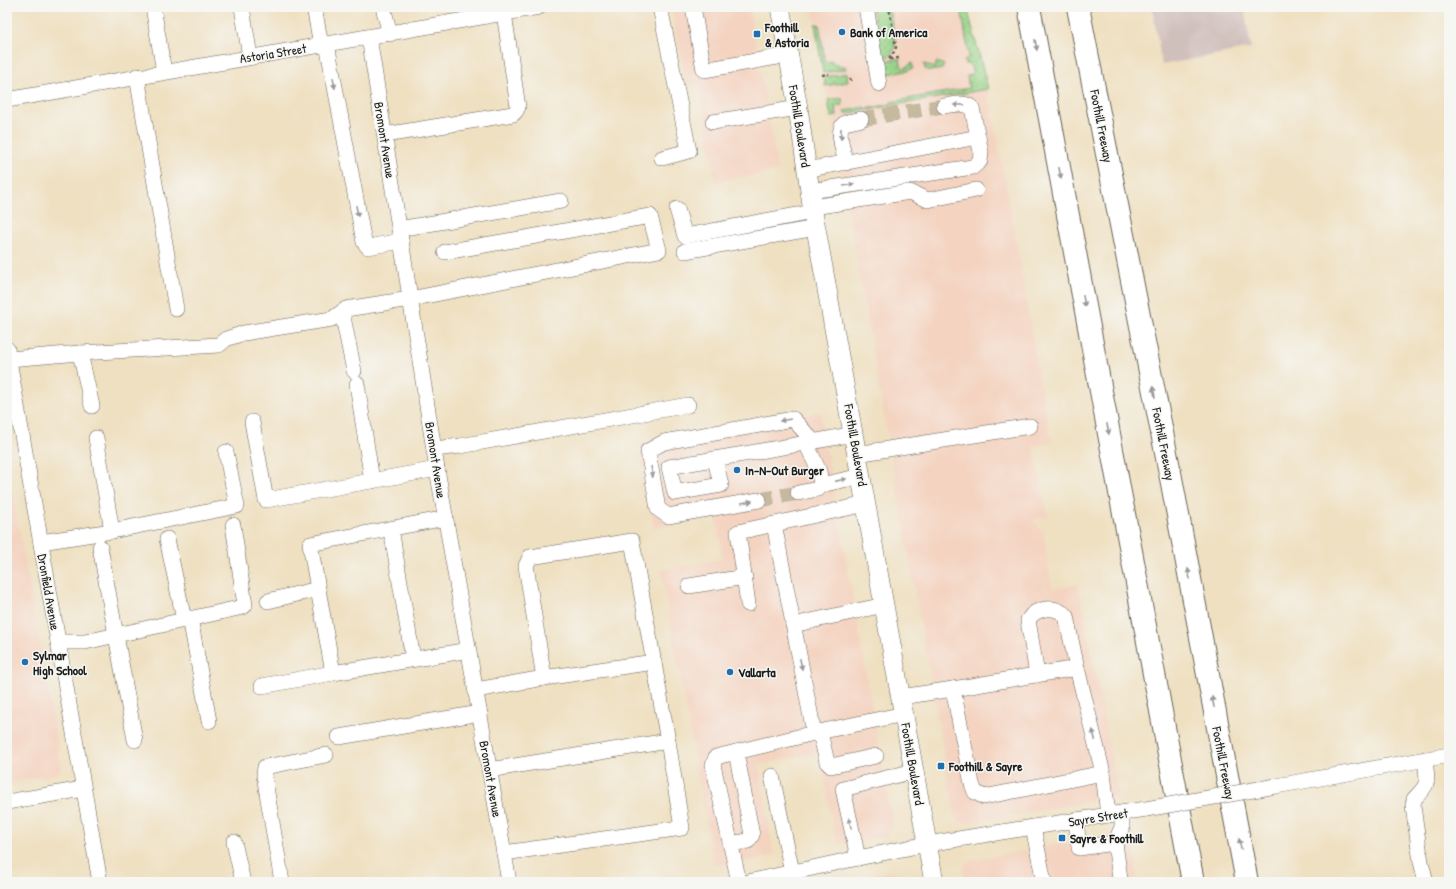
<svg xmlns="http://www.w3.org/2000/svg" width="1456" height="889" font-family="'Patrick Hand',sans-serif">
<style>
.built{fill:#f4d3c0}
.industrial{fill:#d0c0bc}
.grass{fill:url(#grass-dots);stroke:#5a7852}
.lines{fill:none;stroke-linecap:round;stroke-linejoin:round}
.minor-tunnel{stroke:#c5b9a0;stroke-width:15;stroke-dasharray:15 8;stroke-linecap:butt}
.minor-casing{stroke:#666156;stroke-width:16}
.major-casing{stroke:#666156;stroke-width:20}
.highway-casing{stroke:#666156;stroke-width:24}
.path{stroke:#666156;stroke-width:2.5;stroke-dasharray:3 3;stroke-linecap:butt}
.minor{stroke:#fff;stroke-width:15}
.major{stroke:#fff;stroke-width:19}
.highway{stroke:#fff;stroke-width:22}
.minor-bridge-casing{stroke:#666156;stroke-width:16;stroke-linecap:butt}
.minor-bridge{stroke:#fff;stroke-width:15}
.oneway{fill:#999}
.poi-dot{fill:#1f6fb2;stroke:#f6f6f2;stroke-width:1.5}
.labels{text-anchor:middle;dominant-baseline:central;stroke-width:3;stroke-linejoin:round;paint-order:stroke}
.poi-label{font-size:13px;font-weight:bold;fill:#1c1c1c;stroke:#f6f6f2;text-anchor:start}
.street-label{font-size:13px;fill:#1c1c1c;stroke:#f6f6f2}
</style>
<defs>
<pattern id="grass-dots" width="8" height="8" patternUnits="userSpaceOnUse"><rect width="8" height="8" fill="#97d387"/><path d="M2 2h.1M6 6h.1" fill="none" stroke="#82b574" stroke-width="1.8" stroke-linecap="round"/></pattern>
</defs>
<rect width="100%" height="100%" fill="#f6f6f2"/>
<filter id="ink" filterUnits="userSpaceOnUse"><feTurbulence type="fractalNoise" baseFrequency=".025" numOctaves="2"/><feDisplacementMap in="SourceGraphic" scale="8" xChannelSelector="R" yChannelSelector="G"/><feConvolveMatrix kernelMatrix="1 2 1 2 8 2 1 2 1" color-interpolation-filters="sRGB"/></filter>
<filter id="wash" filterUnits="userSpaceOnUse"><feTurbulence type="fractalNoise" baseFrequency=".012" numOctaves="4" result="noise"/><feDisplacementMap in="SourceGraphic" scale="16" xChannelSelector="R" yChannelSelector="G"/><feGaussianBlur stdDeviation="0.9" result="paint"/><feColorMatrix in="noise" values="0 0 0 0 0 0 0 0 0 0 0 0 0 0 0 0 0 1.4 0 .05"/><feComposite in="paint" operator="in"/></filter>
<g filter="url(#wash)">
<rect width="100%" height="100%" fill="#efe0c1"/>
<g class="built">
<path d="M672 7H749L778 171 716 182 699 84 686 86Z"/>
<path d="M812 7H967L988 89 1021 268 1044 409H1045L1052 442 1033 446 1048 516 1033 520 1034 525 1038 524 1039 528H1043L1052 589 1078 585 1119 796 968 823 960 821 955 817Z"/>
<path d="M820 412 893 827 886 837 836 844 820 753 759 764 774 856 714 866 661 570 723 559 716 517 654 528 639 444Z"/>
<path d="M7 459 61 765 59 771 54 775 7 783Z"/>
<path d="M1133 828 1137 882H965L963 869 966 864 970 861 1056 845V844L1105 836 1114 831Z"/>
<path d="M893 871 900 875 902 882H831Z"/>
</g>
<path class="industrial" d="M1152 7H1244L1251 48 1162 65Z"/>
<g class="grass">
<path d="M872 7H888C890 15 897 41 895 48 893 54 888 58 882 60Z"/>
<path d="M961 7H967L988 89 845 114 844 111 864 107V109L891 104V102L969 88 967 76 973 74 970 64H965L964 60 969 57Z"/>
<path d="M815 24H819L825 61 827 62 832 61 833 64 837 63 838 67 845 66 846 69 823 73Z"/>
<path d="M894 59H900L901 65 904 69 912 63 913 68 907 71 888 74 884 71 882 62Z"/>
<path d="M937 62 944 65 942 69 930 71 925 69 924 64 934 68Z"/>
<path d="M847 73 848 82 825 86 824 77Z"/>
<path d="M842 98 843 105 835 106 837 116 831 117 828 100Z"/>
</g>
</g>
<g filter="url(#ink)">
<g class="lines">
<g class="minor-tunnel">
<path d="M861 119 944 106"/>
<path d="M759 500 798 493"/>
</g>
<g class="minor-casing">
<g id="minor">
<path d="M153 7 164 72"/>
<path d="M242 7 250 57"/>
<path d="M314 7 321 45"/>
<path d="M383 7 390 34"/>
<path d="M660 7 689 151 662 158"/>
<path d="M693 7 704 70 789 55"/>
<path d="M866 7 879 84"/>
<path d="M369 37 437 469 509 882"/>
<path d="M327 44 364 242 368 247 401 241"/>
<path d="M137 76 176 309"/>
<path d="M7 100 539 7"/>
<path d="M713 122 798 108"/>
<path d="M385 135 513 114 516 111 518 107 504 13"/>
<path d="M846 163C844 153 835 129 845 123 849 121 857 121 861 119"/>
<path d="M806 170 978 137"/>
<path d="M810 191 973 167 980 161 981 152 972 108C965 101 953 105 944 106"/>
<path d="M813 207 910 192 928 200 976 190"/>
<path d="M677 209 685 236 813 212"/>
<path d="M399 229 561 201"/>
<path d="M685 251 816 228"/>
<path d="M342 312 354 371"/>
<path d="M7 349 100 882"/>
<path d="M9 359 80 353"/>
<path d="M357 384 372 481"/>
<path d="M92 406 80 353 219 345 226 339 244 333 332 319 346 309 410 299 659 250 650 216 445 252"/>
<path d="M252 422 266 500 437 469"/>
<path d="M96 438 112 531"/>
<path d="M806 443 819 471 821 485"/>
<path d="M434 449 460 446 688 405"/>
<path d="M857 454 1030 426"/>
<path d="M715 459 721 485 675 493 669 467C731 456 792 446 854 434"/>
<path d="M798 493 818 489 821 485 861 476"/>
<path d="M759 500 668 516 658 509 648 451 664 442 793 419 814 442"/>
<path d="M446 518 310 544 333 673 469 650"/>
<path d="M774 524 814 733"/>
<path d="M391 529 413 659"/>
<path d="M167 539 184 620"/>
<path d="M41 542 112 531 237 506 226 452"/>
<path d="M100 547 135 740"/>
<path d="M689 586 745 577"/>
<path d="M268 601 318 589"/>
<path d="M748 604 738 532 866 504"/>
<path d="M190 618 209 721"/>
<path d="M793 625 884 605"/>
<path d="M58 642H85L243 607 245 605 233 525"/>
<path d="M1037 675 1028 620C1036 607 1055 605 1066 616L1077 668 1103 773"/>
<path d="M544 678 654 662"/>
<path d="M262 686 333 673"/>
<path d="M953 689 1077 668"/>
<path d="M476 690 544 678 526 566 530 557 632 541 668 741 489 770"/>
<path d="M901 697 953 689 972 784 975 792 984 797 1103 773 1108 815"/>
<path d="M820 732 827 762 831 766 876 756"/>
<path d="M339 737 480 713"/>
<path d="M1425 759C1427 782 1431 782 1414 799L1413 806 1421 862 1426 882"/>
<path d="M772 776 792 872"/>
<path d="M1276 786 1449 755"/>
<path d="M7 802 83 789"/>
<path d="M1076 820 1079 848 1115 843 1122 827V813"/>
<path d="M1033 827 1044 882"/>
<path d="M234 842 243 882"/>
<path d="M1115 843 1120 879"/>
<path d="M730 844 748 841 752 835 736 752"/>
<path d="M504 853 682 828 668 741"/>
<path d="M858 858 843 789 914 771"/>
<path d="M282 882 264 775 265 767 326 755"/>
<path d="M739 882 713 765 716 757 814 733 904 714"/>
<path d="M748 882 858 858 927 844 1146 809"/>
</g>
</g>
<g class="major-casing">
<path id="major" d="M780 7 798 108 813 212 934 882"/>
</g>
<g class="highway-casing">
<g id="highway">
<path d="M1029 7 1193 882"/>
<path d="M1078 7 1171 478 1247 882"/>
</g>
</g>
<g class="path">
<path d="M889 59 895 51 896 47 889 7"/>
<path d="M890 59 899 58"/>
<path d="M822 75 829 74"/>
<path d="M850 78 851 82"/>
</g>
<use href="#minor" class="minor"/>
<use href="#major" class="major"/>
<use href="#highway" class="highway"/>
<g class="minor-bridge-casing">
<path id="minor-bridge" d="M1146 809 1276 786"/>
</g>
<use href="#minor-bridge" class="minor-bridge"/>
</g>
<defs><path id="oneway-solid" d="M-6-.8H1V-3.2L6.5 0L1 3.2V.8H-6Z"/></defs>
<g class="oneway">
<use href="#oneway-solid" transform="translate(1036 45) rotate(79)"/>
<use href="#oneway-solid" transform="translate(334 83) rotate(80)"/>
<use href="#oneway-solid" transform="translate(959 105) rotate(179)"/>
<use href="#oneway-solid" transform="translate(841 134) rotate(89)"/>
<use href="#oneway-solid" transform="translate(1060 173) rotate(79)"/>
<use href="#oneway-solid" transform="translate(849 185) rotate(-9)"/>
<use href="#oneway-solid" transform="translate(357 211) rotate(80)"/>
<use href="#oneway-solid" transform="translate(1084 301) rotate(79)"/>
<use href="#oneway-solid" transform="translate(1154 392) rotate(-101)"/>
<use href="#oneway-solid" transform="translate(785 420) rotate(170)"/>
<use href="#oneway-solid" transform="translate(1108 429) rotate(79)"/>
<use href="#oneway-solid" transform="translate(652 472) rotate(81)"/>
<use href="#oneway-solid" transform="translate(841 480) rotate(-13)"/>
<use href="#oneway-solid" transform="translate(747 502) rotate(-10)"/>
<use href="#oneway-solid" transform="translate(1189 574) rotate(-101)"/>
<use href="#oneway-solid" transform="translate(801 664) rotate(79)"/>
<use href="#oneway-solid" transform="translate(1213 702) rotate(-101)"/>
<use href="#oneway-solid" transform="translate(1094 735) rotate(-104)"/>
<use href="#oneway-solid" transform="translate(850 823) rotate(-102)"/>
<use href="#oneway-solid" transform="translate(1240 844) rotate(-101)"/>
</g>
</g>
<g class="poi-dot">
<circle cx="842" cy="32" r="4"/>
<rect x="753" y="30" width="8" height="8" rx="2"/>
<circle cx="737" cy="470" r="4"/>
<circle cx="25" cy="662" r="4"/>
<circle cx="730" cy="672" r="4"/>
<rect x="937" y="762" width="8" height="8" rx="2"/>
<rect x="1058" y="834" width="8" height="8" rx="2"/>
</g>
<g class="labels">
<g class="poi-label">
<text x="765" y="27">Foothill<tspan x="765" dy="15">&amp; Astoria</tspan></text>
<text x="850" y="32">Bank of America</text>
<text x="745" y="470">In-N-Out Burger</text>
<text x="33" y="655">Sylmar<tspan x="33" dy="15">High School</tspan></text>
<text x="738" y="672">Vallarta</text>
<text x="949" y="766">Foothill &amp; Sayre</text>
<text x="1070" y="838">Sayre &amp; Foothill</text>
</g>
<g class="street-label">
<text transform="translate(273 53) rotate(-9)">Astoria Street</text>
<text transform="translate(800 126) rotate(81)">Foothill Boulevard</text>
<text transform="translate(1102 126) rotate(79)">Foothill Freeway</text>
<text transform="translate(385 140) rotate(81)">Bromont Avenue</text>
<text transform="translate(1164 444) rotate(79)">Foothill Freeway</text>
<text transform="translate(856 445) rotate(80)">Foothill Boulevard</text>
<text transform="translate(436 460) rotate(81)">Bromont Avenue</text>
<text transform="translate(49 592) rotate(80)">Dronfield Avenue</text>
<text transform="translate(1224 763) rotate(79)">Foothill Freeway</text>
<text transform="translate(913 764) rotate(80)">Foothill Boulevard</text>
<text transform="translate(491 779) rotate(80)">Bromont Avenue</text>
<text transform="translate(1098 817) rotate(-9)">Sayre Street</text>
</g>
</g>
<rect width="1456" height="889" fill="none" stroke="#f6f6f2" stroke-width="24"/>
</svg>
